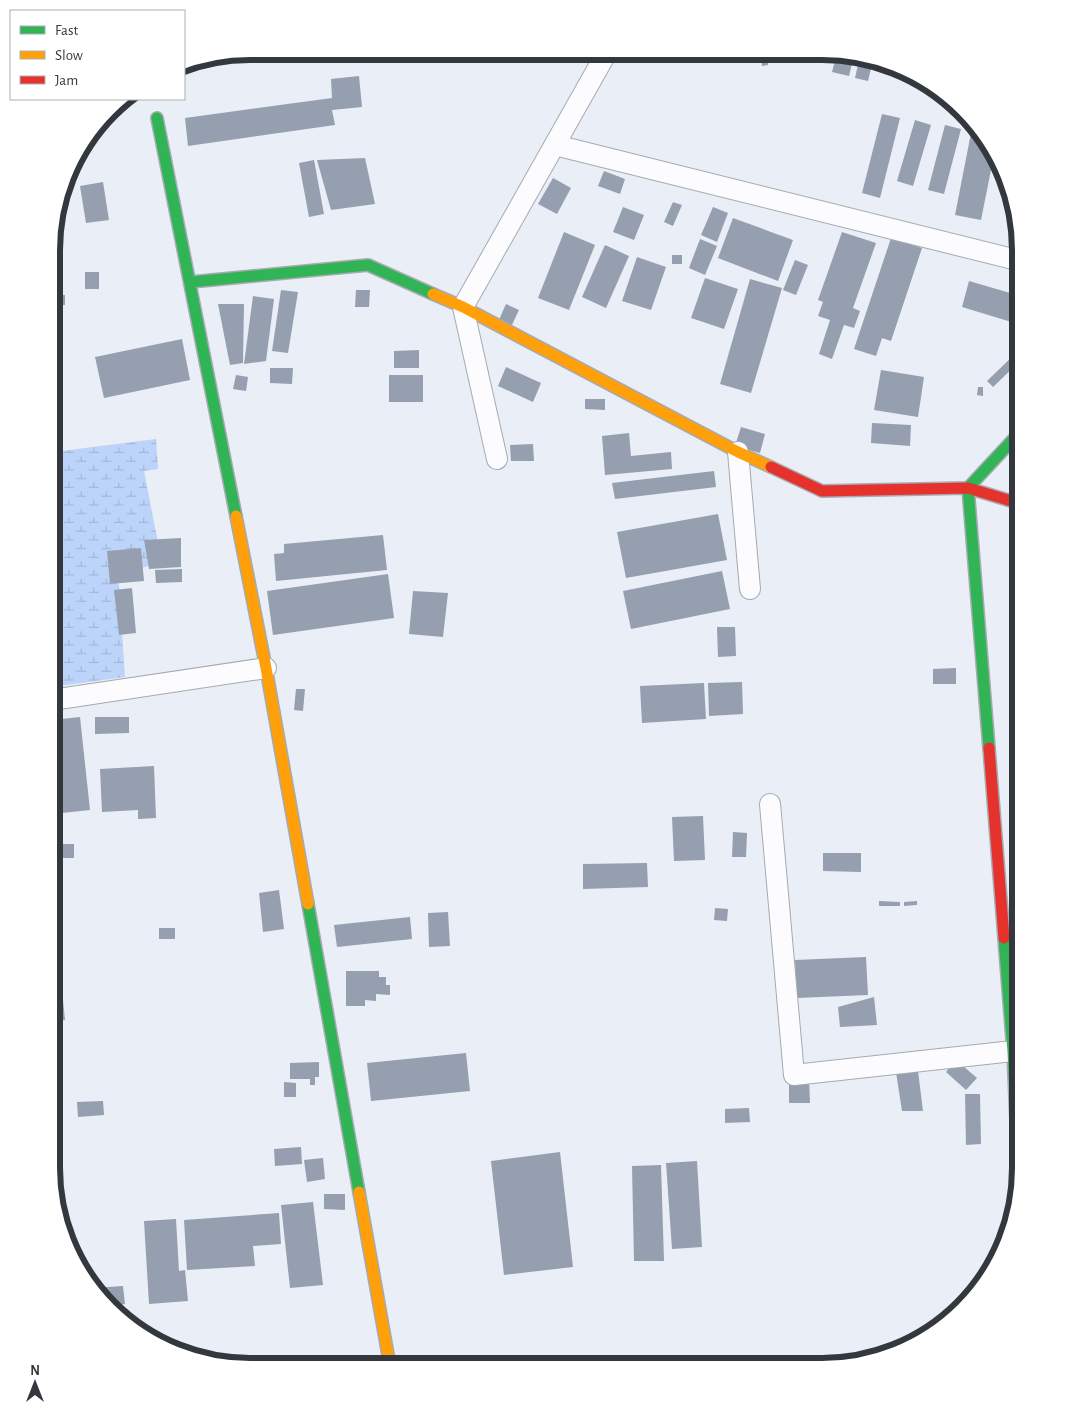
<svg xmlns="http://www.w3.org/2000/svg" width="1072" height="1418" font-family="'Alegreya Sans',sans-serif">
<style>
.wetland{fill:url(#wetland-marsh)}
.building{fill:#969faf}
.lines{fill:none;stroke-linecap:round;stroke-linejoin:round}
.street-casing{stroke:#a6aab1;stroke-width:22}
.fast-casing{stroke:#a6aab1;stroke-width:14}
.slow-casing{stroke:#a6aab1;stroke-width:14}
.jam-casing{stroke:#a6aab1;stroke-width:14}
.street{stroke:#fcfcfe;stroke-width:20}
.fast{stroke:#30b455;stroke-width:11}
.slow{stroke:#ff9f0a;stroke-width:11}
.jam{stroke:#e5322d;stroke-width:11}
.rim{fill:none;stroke:#33383e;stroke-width:6}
</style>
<defs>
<pattern id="wetland-marsh" width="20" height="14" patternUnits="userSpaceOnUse" patternTransform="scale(1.25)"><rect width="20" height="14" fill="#bdd4fa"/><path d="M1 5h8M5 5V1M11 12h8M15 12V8" fill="none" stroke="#a3b7d7"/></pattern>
</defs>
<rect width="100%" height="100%" fill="#eaeef6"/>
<path class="wetland" d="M156 439 158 469 144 471 162 563 118 573 125 677 52 687 53 452Z"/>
<g class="building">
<path d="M761 53H766V54H777V58H768V65L762 66Z"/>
<path d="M837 53 854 55 849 76 832 72Z"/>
<path d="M860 56 873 60 868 81 855 78Z"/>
<path d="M359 76 362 107 332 110 335 125 188 146 185 118 332 98 331 79Z"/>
<path d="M882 114 900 118 880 198 862 193Z"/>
<path d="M915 120 931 125 913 186 897 181Z"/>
<path d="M945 125 961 129 944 194 928 190Z"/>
<path d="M972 128 994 155 981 220 955 215Z"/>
<path d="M365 158 375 204 331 210 317 160Z"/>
<path d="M314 160 324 214 309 217 299 163Z"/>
<path d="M604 171 625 179 620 194 598 186Z"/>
<path d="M553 178 571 188 557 214 538 204Z"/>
<path d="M103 182 109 220 86 223 80 186Z"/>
<path d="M673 202 682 205 673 226 664 222Z"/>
<path d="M623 207 644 215 634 240 613 232Z"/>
<path d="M713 207 728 213 717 242 701 235Z"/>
<path d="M733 218 793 240 778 281 718 258Z"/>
<path d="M564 232 595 245 569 310 538 298Z"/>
<path d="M842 232 876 243 853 308 860 311 854 328 844 325 832 359 819 354 830 320 818 316 823 302 818 300Z"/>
<path d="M891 238 922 248 891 341 882 338 876 356 854 349Z"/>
<path d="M700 239 717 246 705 275 689 268Z"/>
<path d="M605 245 629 256 606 308 582 297Z"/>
<rect x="672" y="255" width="10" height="9"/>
<path d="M637 257 666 267 651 310 622 301Z"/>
<path d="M795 260 808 265 796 295 783 290Z"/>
<rect x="85" y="272" width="14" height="17"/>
<path d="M705 278 738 289 724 329 691 318Z"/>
<path d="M750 279 782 288 751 393 720 384Z"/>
<path d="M969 281 1021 296V325L962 307Z"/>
<path d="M281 290 298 292 288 353 272 351Z"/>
<path d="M356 290H370L369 307H355Z"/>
<rect x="57" y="295" width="8" height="10"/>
<path d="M253 296 274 299 266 361 244 364Z"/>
<path d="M218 304H244L243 363 230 365Z"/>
<path d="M506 304 519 310 511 327 498 322Z"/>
<path d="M182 339 190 380 104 398 95 357Z"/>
<path d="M419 350V368H394V351Z"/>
<path d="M1016 353 1021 357V360L993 387 987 381Z"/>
<path d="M506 367 541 383 533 402 498 386Z"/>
<path d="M270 368H293L292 384 270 383Z"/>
<path d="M881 370 924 377 918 417 874 410Z"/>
<path d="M236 375 248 377 246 391 233 389Z"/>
<rect x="389" y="375" width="34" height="27"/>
<path d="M978 387H983V396L977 395Z"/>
<path d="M585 399H605V410L585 409Z"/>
<path d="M872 423 911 425 910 446 871 443Z"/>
<path d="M741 427 765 434 760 453 735 446Z"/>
<path d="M629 433 631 456 671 452 672 469 605 475 602 436Z"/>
<path d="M533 444 534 461H511L510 445Z"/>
<path d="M714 471 716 487 615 499 612 483Z"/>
<path d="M718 514 727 560 626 578 617 532Z"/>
<path d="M383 535 387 570 276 581 274 554 284 553V544Z"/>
<path d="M181 538V567L149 569 144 540Z"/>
<path d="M141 548 144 581 110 584 107 551Z"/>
<path d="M182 569V582L156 583 155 570Z"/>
<path d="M722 571 730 609 631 629 623 591Z"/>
<path d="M388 574 394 618 273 635 267 591Z"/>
<path d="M132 588 136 633 119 635 114 590Z"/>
<path d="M413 591 448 593 443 637 409 634Z"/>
<path d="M717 627H735L736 656 718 657Z"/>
<path d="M956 668V684H933V669Z"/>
<path d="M742 682 743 714 709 716 708 683Z"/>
<path d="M704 683 706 719 642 723 640 686Z"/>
<path d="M296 689H305L303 711 294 710Z"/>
<path d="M80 717 90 810 62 813 52 720Z"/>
<path d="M95 717H129V733L95 734Z"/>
<path d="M154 766 156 818 138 819V810L102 812 100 769Z"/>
<path d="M703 816 705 860 674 861 672 817Z"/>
<path d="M733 832 747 833 746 857H732Z"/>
<rect x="52" y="844" width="22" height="14"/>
<path d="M823 853H861V872L823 871Z"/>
<path d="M647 863 648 887 583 889V864Z"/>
<path d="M279 890 284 929 263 932 259 893Z"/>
<path d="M879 901 900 902V906H879Z"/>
<path d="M917 901V905L904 906V902Z"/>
<path d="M715 908 728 909 727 921 714 920Z"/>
<path d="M448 912 450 946 429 947 428 913Z"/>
<path d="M410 917 412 939 337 947 334 925Z"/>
<rect x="159" y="928" width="16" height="11"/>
<path d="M52 949H58L65 1020 52 1022Z"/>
<path d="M866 957 868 995 797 998 795 960Z"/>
<path d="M346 971H379V977H386V985H390V995L376 994V1001L365 1000V1006H346Z"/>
<path d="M874 997 877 1025 840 1027 838 1007Z"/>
<path d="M466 1053 470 1091 371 1101 367 1063Z"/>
<path d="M956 1060 977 1078 966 1090 946 1072Z"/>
<path d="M319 1062V1077H315V1085H310V1079H290V1063Z"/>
<path d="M918 1071 923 1111H902L896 1072Z"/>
<path d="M789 1078H809L810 1103H789Z"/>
<path d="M51 1079 58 1120 51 1121Z"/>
<path d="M284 1082 296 1083V1097H284Z"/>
<path d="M965 1094H980L981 1144 966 1145Z"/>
<path d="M103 1101 104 1115 78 1117 77 1102Z"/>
<path d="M749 1108 750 1122 725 1123V1109Z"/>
<path d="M301 1147 302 1164 275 1166 274 1149Z"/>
<path d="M560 1152 573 1267 504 1275 491 1161Z"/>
<path d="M323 1158 325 1179 307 1182 304 1160Z"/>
<path d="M697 1161 702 1247 672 1249 666 1163Z"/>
<path d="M661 1165 664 1261H634L632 1166Z"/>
<path d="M324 1194H345V1210L324 1209Z"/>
<path d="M313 1202 323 1285 290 1288 281 1205Z"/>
<path d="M279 1213 281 1244 253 1246 255 1266 187 1270 184 1220Z"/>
<path d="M176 1219 179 1271 185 1270 188 1301 149 1304 144 1221Z"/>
<path d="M123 1286 125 1304 108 1306 101 1299 94 1288Z"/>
</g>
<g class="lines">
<g class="street-casing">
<g id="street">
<path d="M555 145 1021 261"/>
<path d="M738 452 750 589"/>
<path d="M497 459 463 307 607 52"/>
<path d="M52 700 266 668"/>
<path d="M770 804 794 1075 1013 1051"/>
</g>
</g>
<g class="fast-casing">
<g id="fast">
<path d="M157 118 236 516"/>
<path d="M191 282 368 265 433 294"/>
<path d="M989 748 968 488 1021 431"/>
<path d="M308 904 359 1192"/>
<path d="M1004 938 1013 1051 1019 1189"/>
</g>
</g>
<g class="slow-casing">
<g id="slow">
<path d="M433 294 463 307 738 452 771 467"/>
<path d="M236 516 266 668 308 904"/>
<path d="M359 1192 390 1366"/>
</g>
</g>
<g class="jam-casing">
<g id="jam">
<path d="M771 467 822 491 968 488 1021 504"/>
<path d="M989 748 1004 938"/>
</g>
</g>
<use href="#street" class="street"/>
<use href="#fast" class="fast"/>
<use href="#slow" class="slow"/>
<use href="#jam" class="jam"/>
</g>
<path d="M0 0H1072V1418H0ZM250 60H822A190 190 0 0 1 1012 250V1168A190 190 0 0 1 822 1358H250A190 190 0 0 1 60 1168V250A190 190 0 0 1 250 60Z" fill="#fff" fill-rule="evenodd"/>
<path class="rim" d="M250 60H822A190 190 0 0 1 1012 250V1168A190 190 0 0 1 822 1358H250A190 190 0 0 1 60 1168V250A190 190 0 0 1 250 60Z"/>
<rect x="10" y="10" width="175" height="90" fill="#ffffff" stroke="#adafb2"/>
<rect x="20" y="26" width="25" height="8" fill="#30b455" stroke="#adafb2"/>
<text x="55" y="35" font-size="15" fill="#33383e">Fast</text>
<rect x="20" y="51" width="25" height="8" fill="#ff9f0a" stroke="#adafb2"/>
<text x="55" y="60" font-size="15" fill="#33383e">Slow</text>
<rect x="20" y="76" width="25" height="8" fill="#e5322d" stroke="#adafb2"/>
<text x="55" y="85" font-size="15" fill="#33383e">Jam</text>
<g transform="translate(35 1383)" stroke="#ffffff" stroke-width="4" paint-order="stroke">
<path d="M0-4L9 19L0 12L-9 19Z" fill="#33383e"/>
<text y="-8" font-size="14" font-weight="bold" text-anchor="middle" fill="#33383e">N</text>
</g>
</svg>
